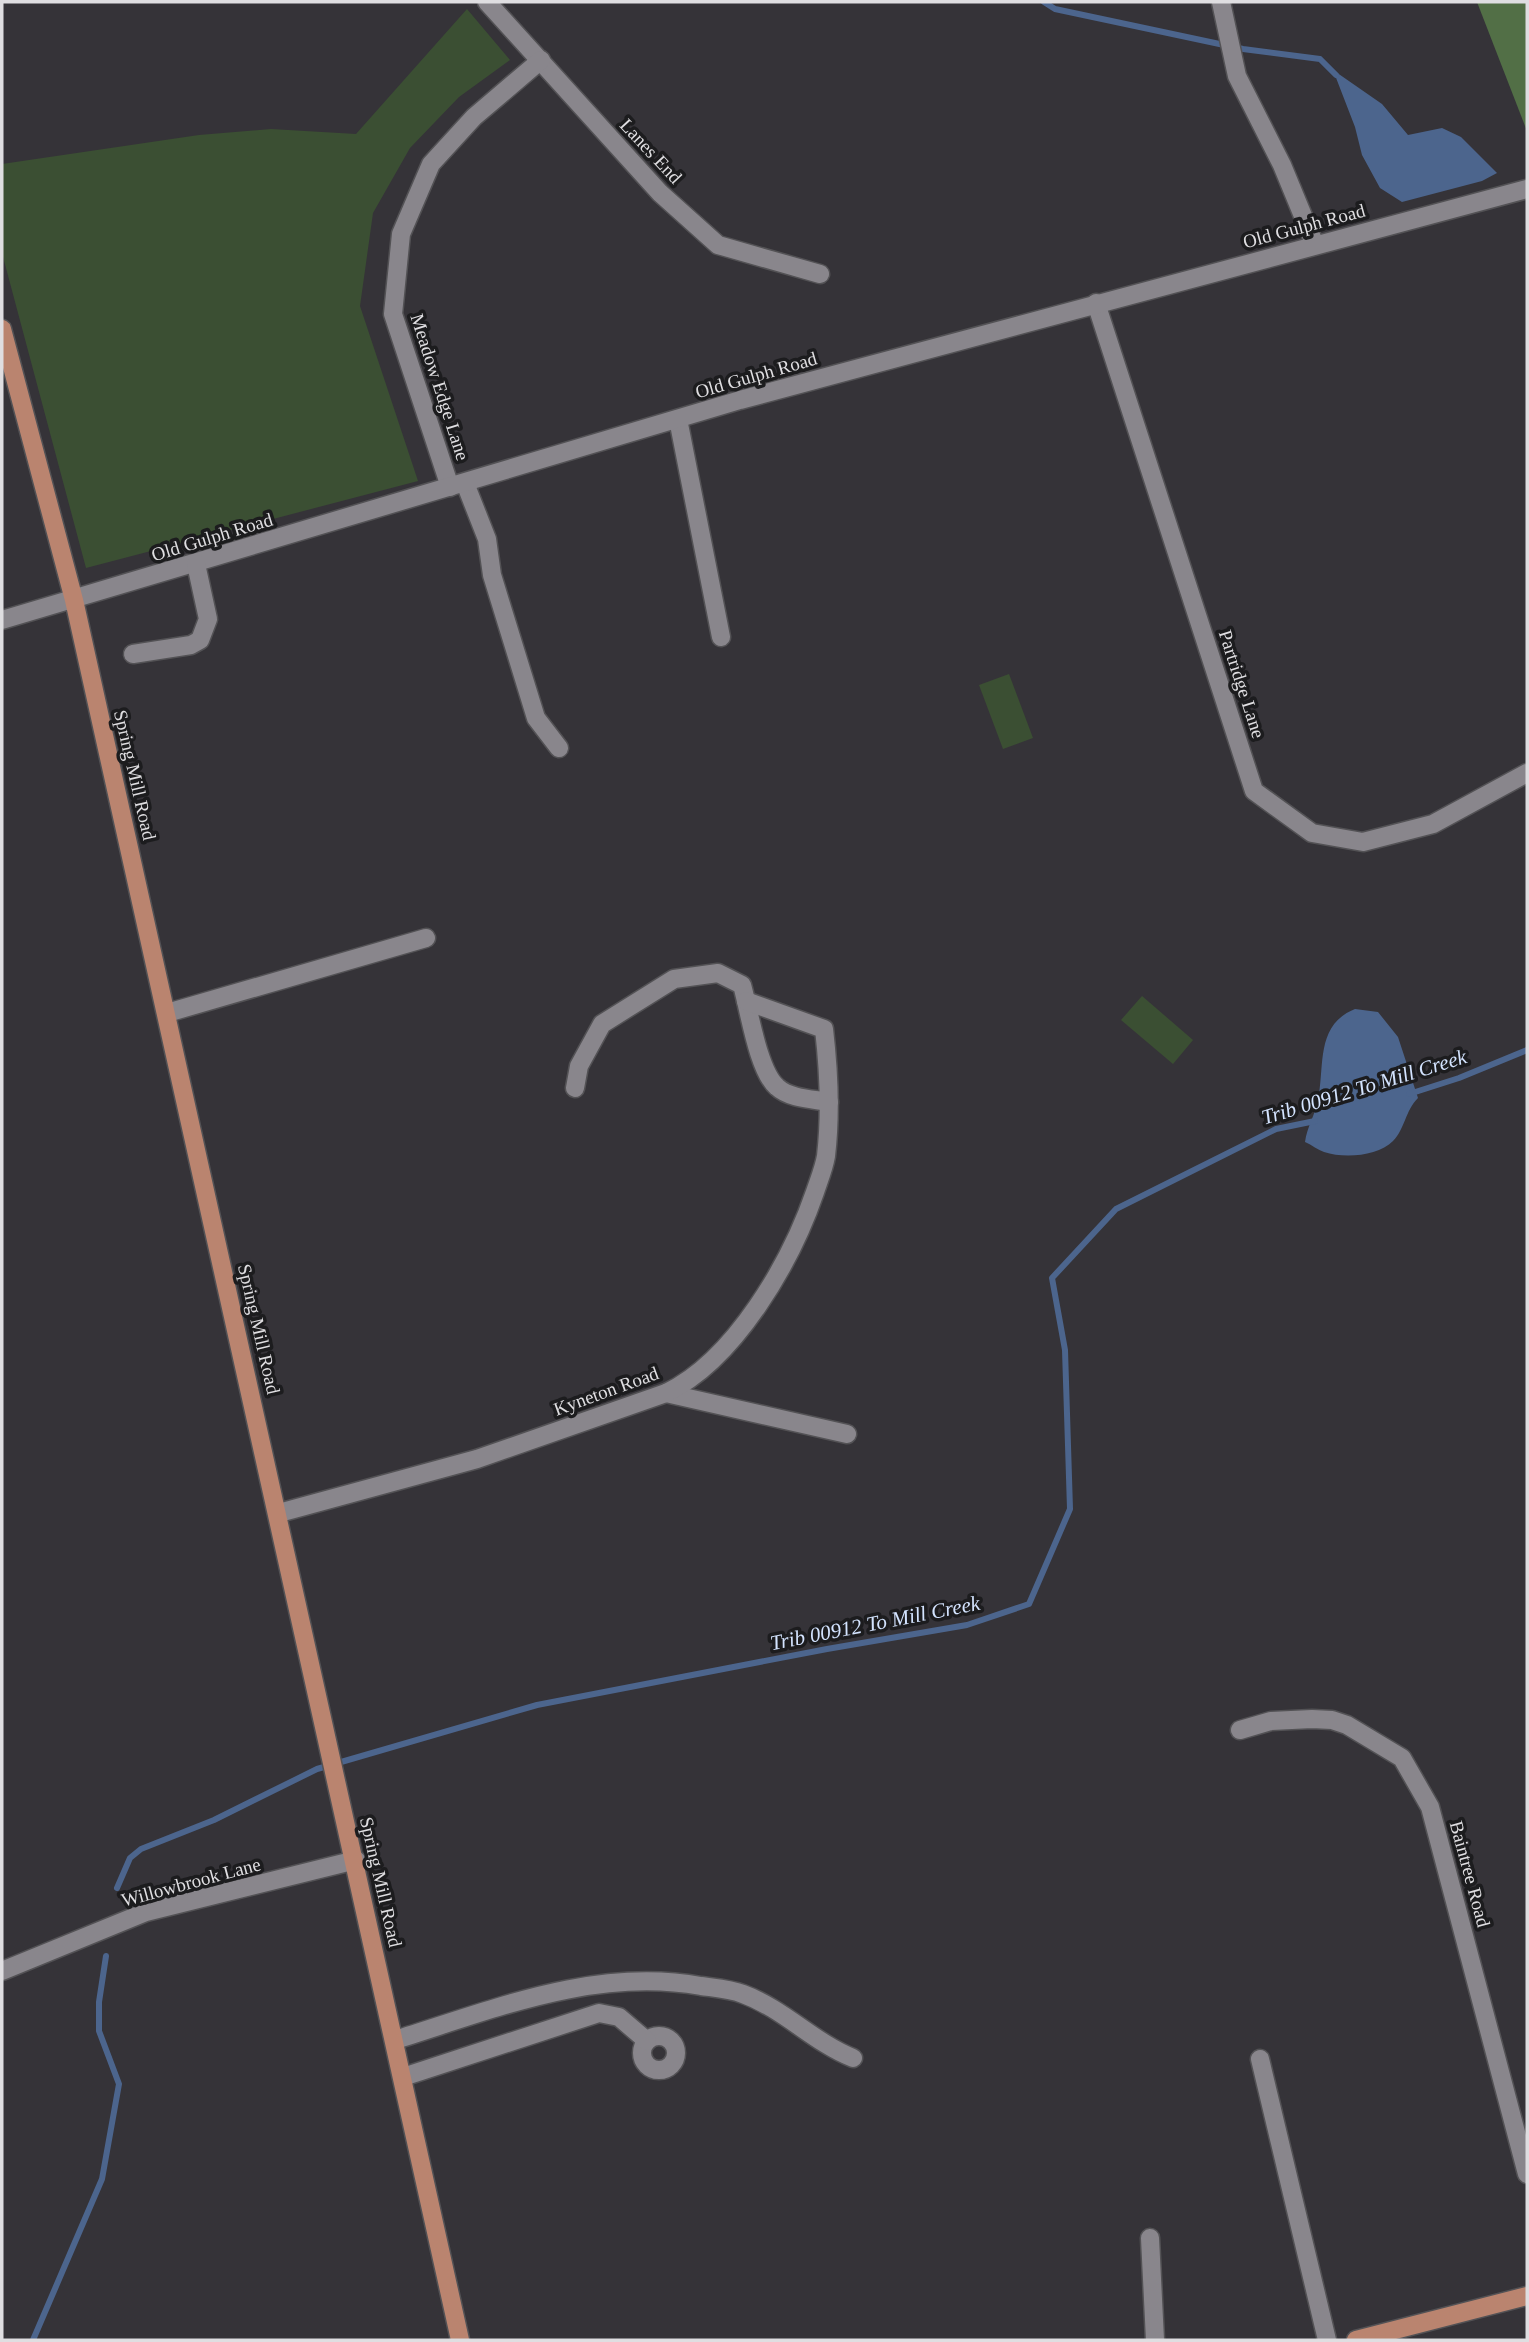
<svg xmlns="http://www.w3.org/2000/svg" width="1529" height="2342" font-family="'Times New Roman',serif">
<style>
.green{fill:#3b4f33}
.forest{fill:#526f46}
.water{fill:#4c658d}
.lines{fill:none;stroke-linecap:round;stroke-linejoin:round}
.stream{stroke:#4c658d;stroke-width:6}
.minor-casing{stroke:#535255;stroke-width:21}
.major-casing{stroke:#535255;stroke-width:21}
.minor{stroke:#89868c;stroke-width:18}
.major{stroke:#ba846f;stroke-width:18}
.labels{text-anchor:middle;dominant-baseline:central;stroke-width:7;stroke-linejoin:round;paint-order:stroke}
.street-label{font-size:19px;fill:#dfdee1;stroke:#1c1c1e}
.water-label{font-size:21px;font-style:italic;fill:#d4e4ff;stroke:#1c1c1e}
</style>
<rect width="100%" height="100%" fill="#353338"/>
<g class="green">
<path d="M467 9 510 60 459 97 410 148 373 213 360 306 418 481 86 568 2 253V164L199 135 271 129 356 134Z"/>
<path d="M1009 674 1033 738 1003 749 979 685Z"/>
<path d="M1142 996 1193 1040 1173 1064 1121 1020Z"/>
</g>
<path class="forest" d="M1477 2H1527V131Z"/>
<g class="water">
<path d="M1333 70 1382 104 1408 135 1442 128 1461 137 1497 173 1482 181 1402 202 1380 188 1362 155 1355 127Z"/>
<path d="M1355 1009 1378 1012 1398 1037 1418 1098C1405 1111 1405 1129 1393 1141 1378 1156 1345 1159 1324 1152 1318 1150 1312 1145 1305 1142 1307 1127 1315 1115 1318 1100 1325 1066 1315 1025 1355 1009Z"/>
</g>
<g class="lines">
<g class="stream">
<path d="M1044 2 1055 9 1243 49 1320 59 1336 75"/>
<path d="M1409 1094 1459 1078 1527 1050"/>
<path d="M117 1888 130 1858 141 1849 214 1820 317 1769 537 1705 827 1649 967 1625 1029 1604 1070 1509 1065 1350 1052 1278 1116 1209 1276 1129 1315 1121"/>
<path d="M33 2340 102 2179 119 2084 99 2031V2002L106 1956"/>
</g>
<g class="minor-casing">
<g id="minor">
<path d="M487 2 660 193 718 245 820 274"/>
<path d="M1221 2 1237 76 1282 165 1315 245"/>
<path d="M1096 303 1254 791 1312 833 1363 842 1433 824 1527 773"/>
<path d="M678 419 721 637"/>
<path d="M465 483 487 539 492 575 536 718 559 748"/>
<path d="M450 487 393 314 401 234 431 164 474 117 541 60"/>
<path d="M2 620 740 400 1527 189"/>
<path d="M133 654 191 645 200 640 208 619 196 564"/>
<path d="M167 1013 426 938"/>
<path d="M575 1088 579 1066 602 1024 674 979 718 973 742 985C749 1009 758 1071 777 1087 790 1099 813 1099 829 1102"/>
<path d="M666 1393 847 1434"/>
<path d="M279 1513 477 1459 666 1393C735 1360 791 1262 815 1192 819 1180 824 1168 826 1156 831 1113 829 1072 824 1029L746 1001"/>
<path d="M1240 1730 1271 1721 1312 1719 1332 1720 1347 1725 1402 1758 1430 1807 1527 2174"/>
<path d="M2 1971 146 1912 356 1860"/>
<circle cx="659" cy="2053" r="17"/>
<path d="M395 2040C495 2009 595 1967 701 1986 715 1988 730 1989 743 1994 784 2009 813 2042 853 2058"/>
<path d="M1260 2059 1327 2340"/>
<path d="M403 2077 599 2013 619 2017 647 2041"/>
<path d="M1150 2238 1155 2340"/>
</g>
</g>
<g class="major-casing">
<g id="major">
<path d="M2 329 74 600 460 2340"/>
<path d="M1356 2340 1527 2296"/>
</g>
</g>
<use href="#minor" class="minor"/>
<use href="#major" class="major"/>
</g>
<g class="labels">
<g class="street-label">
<text transform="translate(651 151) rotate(47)">Lanes End</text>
<text transform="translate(1304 226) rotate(-15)">Old Gulph Road</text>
<text transform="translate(756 375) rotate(-16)">Old Gulph Road</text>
<text transform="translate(440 387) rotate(72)">Meadow Edge Lane</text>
<text transform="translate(212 537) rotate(-17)">Old Gulph Road</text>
<text transform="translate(1242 684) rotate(72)">Partridge Lane</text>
<text transform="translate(135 775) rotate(77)">Spring Mill Road</text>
<text transform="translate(259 1329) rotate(77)">Spring Mill Road</text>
<text transform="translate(606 1391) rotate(-20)">Kyneton Road</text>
<text transform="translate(1470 1874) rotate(75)">Baintree Road</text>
<text transform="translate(191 1882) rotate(-15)">Willowbrook Lane</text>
<text transform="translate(381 1882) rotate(77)">Spring Mill Road</text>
</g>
<g class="water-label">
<text transform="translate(1364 1087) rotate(-17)">Trib 00912 To Mill Creek</text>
<text transform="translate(875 1623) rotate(-11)">Trib 00912 To Mill Creek</text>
</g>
</g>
<rect width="1529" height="2342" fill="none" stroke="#dfdee1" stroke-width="7"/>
</svg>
